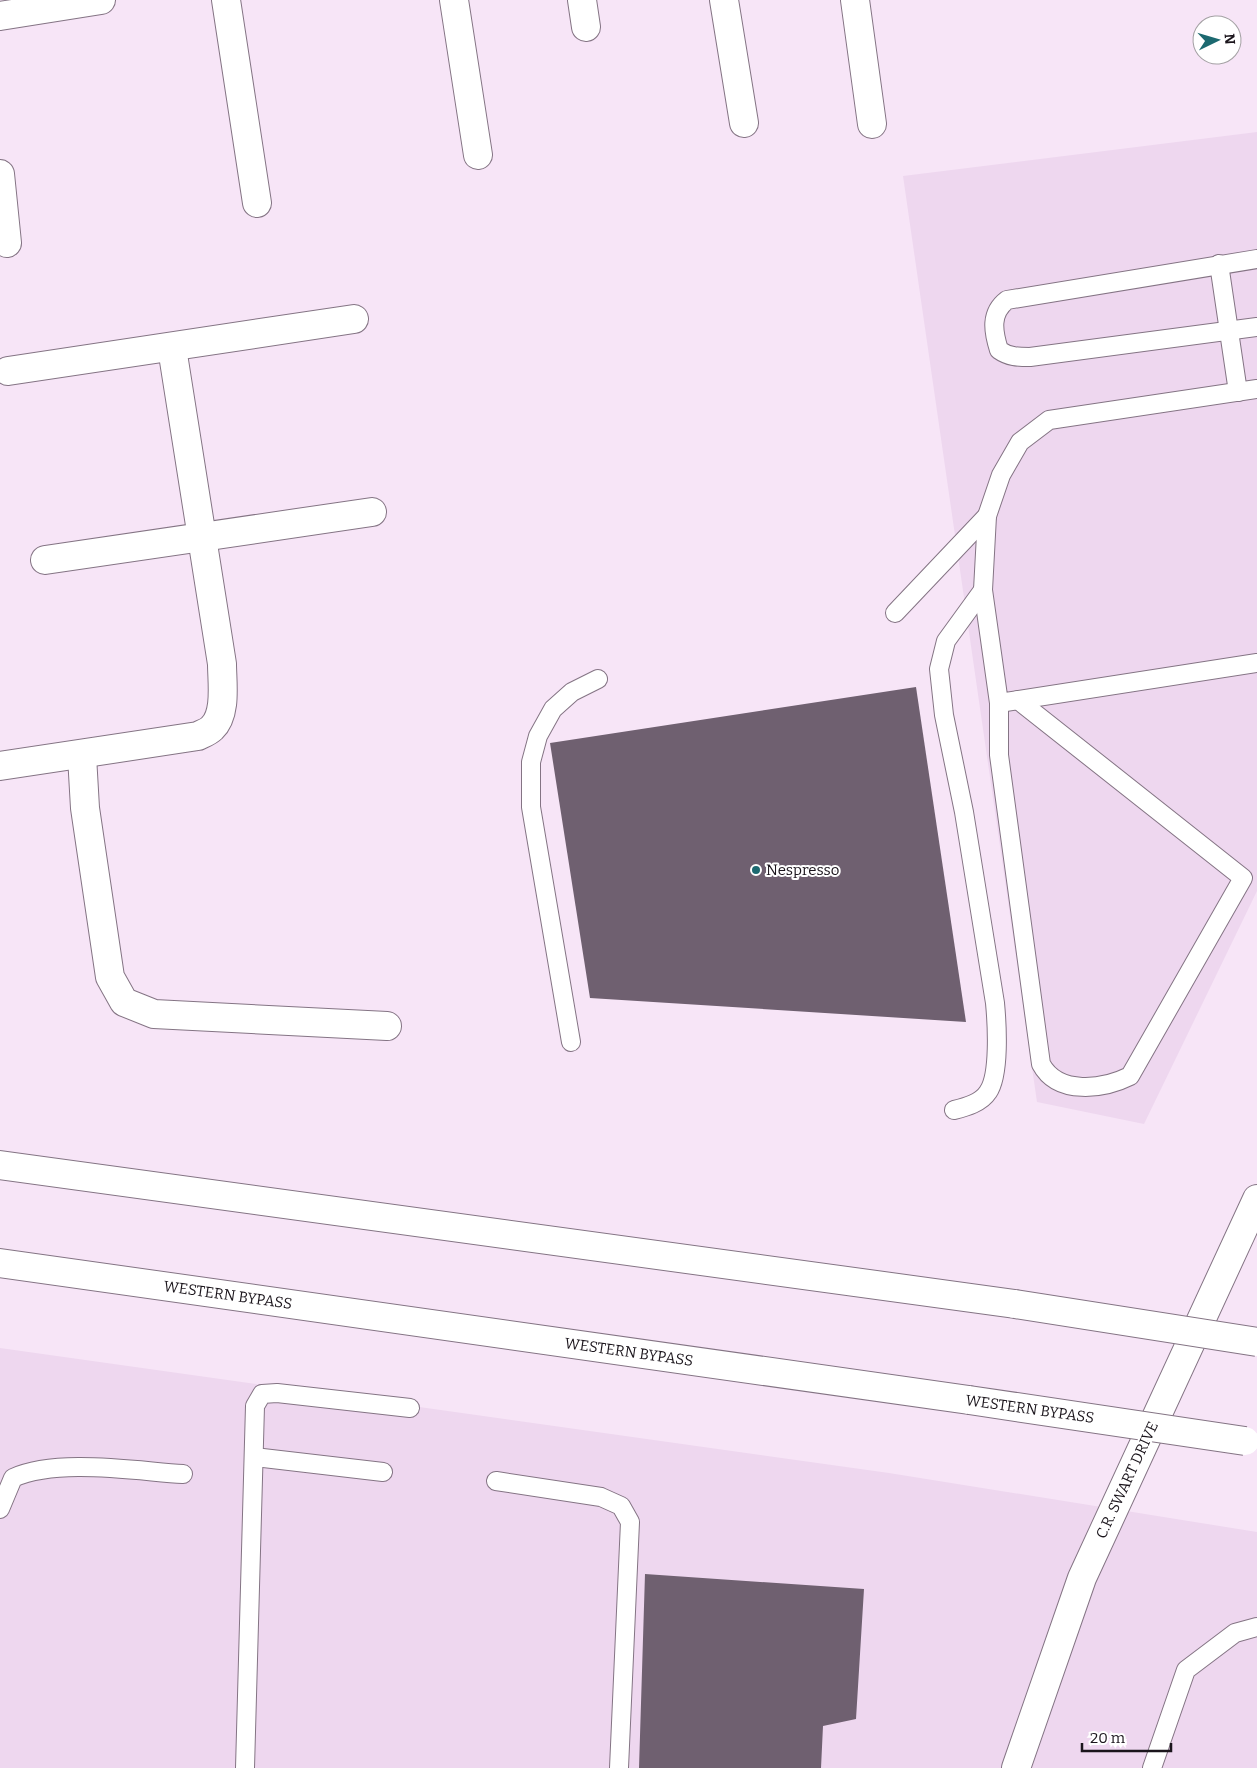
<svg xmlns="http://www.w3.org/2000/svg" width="1257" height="1768" font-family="Bitter,serif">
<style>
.built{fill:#eed7ef}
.building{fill:#6f6070}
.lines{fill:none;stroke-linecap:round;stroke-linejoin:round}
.service-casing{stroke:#847484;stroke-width:20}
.minor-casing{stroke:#847484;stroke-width:30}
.tertiary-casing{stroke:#847484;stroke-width:30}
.motorway-casing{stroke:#847484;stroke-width:30}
.service{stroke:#fff;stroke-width:18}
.minor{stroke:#fff;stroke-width:28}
.tertiary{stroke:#fff;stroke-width:28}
.motorway{stroke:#fff;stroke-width:28}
.motorway-bridge-casing{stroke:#847484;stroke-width:30;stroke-linecap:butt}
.motorway-bridge{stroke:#fff;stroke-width:28}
.poi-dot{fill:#1c6970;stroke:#fff;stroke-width:2}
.labels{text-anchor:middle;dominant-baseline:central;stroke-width:4;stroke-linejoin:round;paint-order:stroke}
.poi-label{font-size:15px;fill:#1b151c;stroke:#fff;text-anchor:start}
.street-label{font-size:15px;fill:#1b151c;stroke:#fff}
</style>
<rect width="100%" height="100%" fill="#f7e5f7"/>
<g class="built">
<path d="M1257 132V891L1144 1124 1037 1102 903 176Z"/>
<path d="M0 1348 889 1473 1257 1532V1768H0Z"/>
</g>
<g class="building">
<path d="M916 687 966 1022 590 998 550 743Z"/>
<path d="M645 1574 864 1589 856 1719 823 1726 821 1768H639Z"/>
</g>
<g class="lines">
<g class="service-casing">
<g id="service">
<path d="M1257 259 1007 300C990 313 993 331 999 350 1009 357 1018 357 1030 357L1257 327"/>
<path d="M1219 264 1238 392"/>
<path d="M1257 389 1049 420 1020 442 1001 475 987 516 983 590 999 703 1257 663"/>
<path d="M895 613 987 516"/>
<path d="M999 703V755L1041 1064C1058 1096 1104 1089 1130 1076L1243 878 1018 700"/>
<path d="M571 1042 531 807V762L538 736 553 709 572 692 598 679"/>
<path d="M954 1110C966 1107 981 1103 988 1092 1000 1075 997 1024 995 1003L964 812 944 715 939 669 946 641 983 590"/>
<path d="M254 1457 383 1472"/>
<path d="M496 1481 601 1497 621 1506 630 1522 619 1768"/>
<path d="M0 1509 13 1478C57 1458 135 1471 183 1474"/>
<path d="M245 1768 255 1406 262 1394 277 1393 410 1408"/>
<path d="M1152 1768 1186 1670 1235 1633 1257 1627"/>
</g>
</g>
<g class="minor-casing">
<g id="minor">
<path d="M226 0 257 203"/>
<path d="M454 0 478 155"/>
<path d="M582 0 586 27"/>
<path d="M724 0 744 123"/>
<path d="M855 0 872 124"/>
<path d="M0 16 101 0"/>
<path d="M0 174 7 243"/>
<path d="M8 371 354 319"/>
<path d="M45 560 372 512"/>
<path d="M82 756 85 808 110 977 124 1002 154 1014 387 1026"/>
<path d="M0 766 198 736C202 734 208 732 212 728 227 714 222 682 222 664L172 348"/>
</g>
</g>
<g class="tertiary-casing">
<path id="tertiary" d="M1016 1768 1082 1578 1257 1199"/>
</g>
<g class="motorway-casing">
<g id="motorway">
<path d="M0 1165 1015 1304"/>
<path d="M0 1263 969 1400"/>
</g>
</g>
<use href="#service" class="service"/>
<use href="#minor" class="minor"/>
<use href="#tertiary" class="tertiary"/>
<use href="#motorway" class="motorway"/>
<g class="motorway-bridge-casing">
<g id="motorway-bridge">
<path d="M1015 1304 1257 1342"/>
<path d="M969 1400 1245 1441"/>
</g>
</g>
<use href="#motorway-bridge" class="motorway-bridge"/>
</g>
<circle class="poi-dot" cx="756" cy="870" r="5"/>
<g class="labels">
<g class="poi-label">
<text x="766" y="870">Nespresso</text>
</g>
<g class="street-label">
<text transform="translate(228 1295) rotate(8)">WESTERN BYPASS</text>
<text transform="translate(629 1352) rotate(8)">WESTERN BYPASS</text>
<text transform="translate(1030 1409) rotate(8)">WESTERN BYPASS</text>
<text transform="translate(1127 1480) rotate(-65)">C.R. SWART DRIVE</text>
</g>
</g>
<g transform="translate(1217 40) rotate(85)"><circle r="24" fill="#ffffff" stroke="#a4a1a4"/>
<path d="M0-4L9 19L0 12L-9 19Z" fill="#1c6970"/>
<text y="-8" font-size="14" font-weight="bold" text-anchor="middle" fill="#1b151c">N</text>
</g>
<path d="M1082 1743v8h89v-8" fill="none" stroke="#1b151c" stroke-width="2.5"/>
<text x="1090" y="1743" font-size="15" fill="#1b151c" stroke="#ffffff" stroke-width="4" paint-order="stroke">20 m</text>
</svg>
